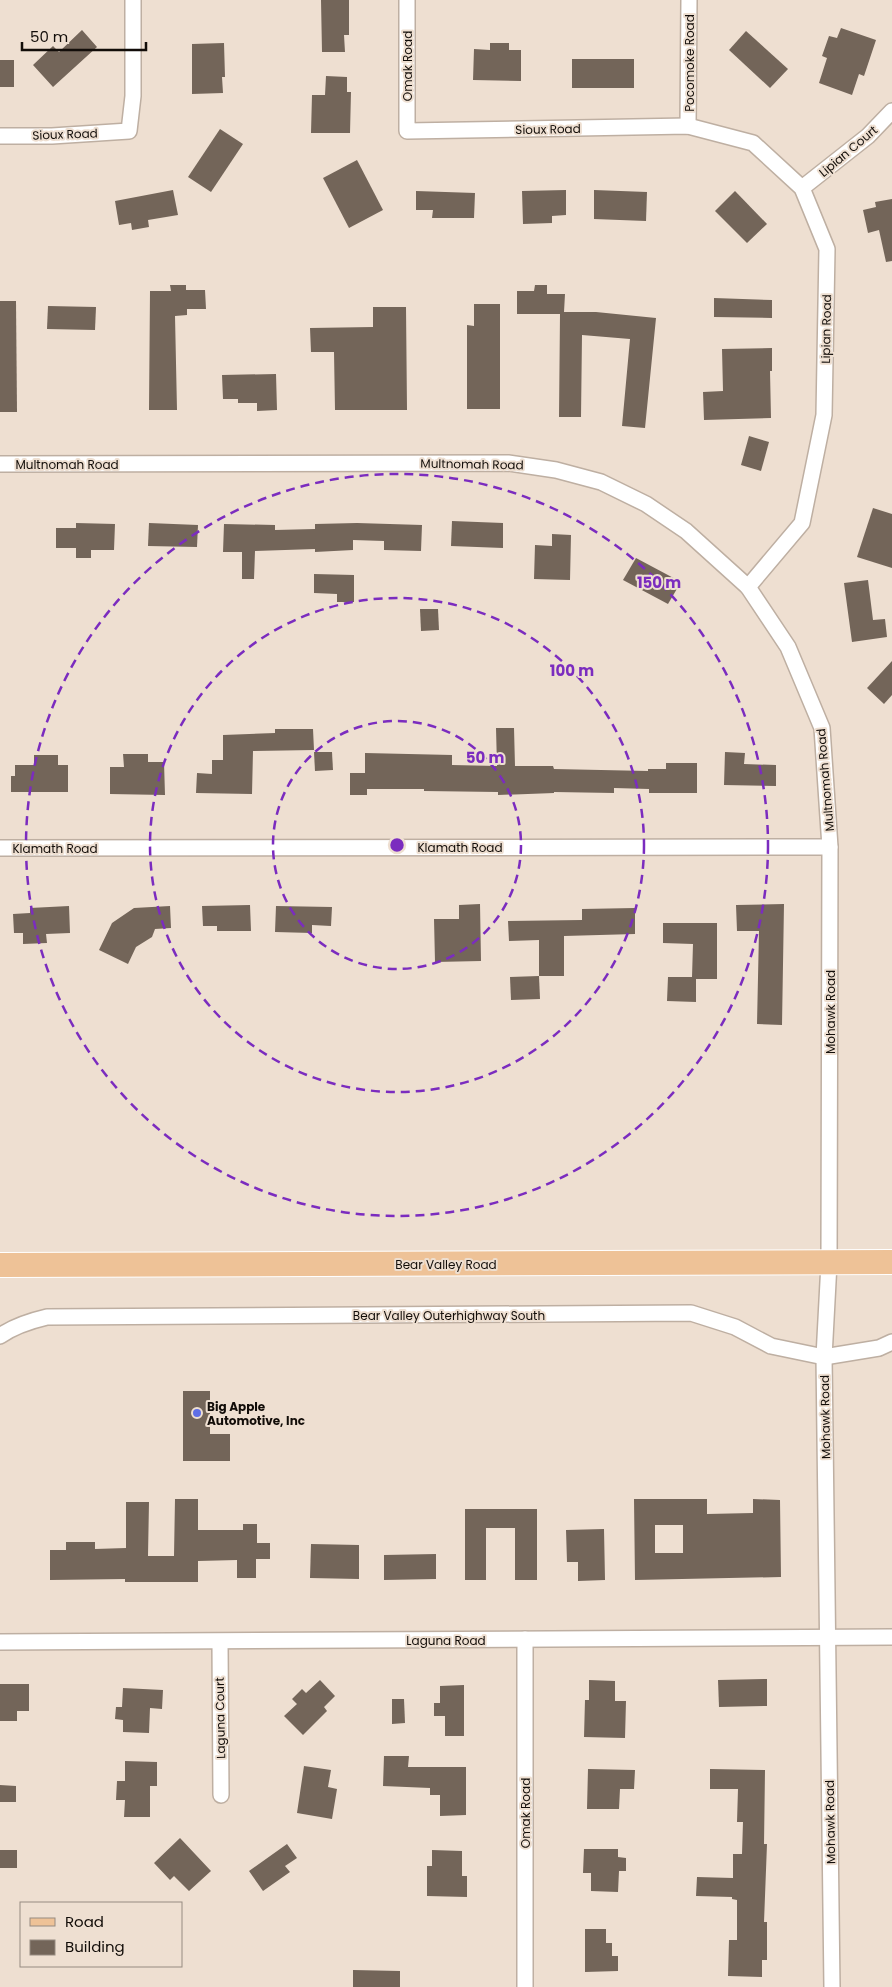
<svg xmlns="http://www.w3.org/2000/svg" width="892" height="1987" font-family="Poppins,sans-serif">
<style>
.building{fill:#736559;fill-rule:evenodd}
.lines{fill:none;stroke-linecap:round;stroke-linejoin:round}
.minor-casing{stroke:#beafa2;stroke-width:18}
.primary-casing{stroke:#fff;stroke-width:26}
.minor{stroke:#fff;stroke-width:15}
.primary{stroke:#eec297;stroke-width:24}
.ring{fill:none;stroke:#7b2cbf;stroke-width:2.5;stroke-dasharray:9 6}
.poi-dot{fill:#5f6ee5;stroke:#eedfd1;stroke-width:2}
.labels{text-anchor:middle;dominant-baseline:central;stroke-width:4;stroke-linejoin:round;paint-order:stroke}
.street-label{font-size:12px;fill:#120d09;stroke:#eedfd1}
.poi-label{font-size:12px;font-weight:bold;fill:#120d09;stroke:#eedfd1;text-anchor:start}
.centre{fill:#7b2cbf;stroke:#eedfd1;stroke-width:2.5}
.ring-label{font-size:15px;text-anchor:middle;font-weight:bold;fill:#7b2cbf;stroke:#eedfd1;stroke-width:4;stroke-linejoin:round;paint-order:stroke}
</style>
<rect width="100%" height="100%" fill="#eedfd1"/>
<g class="building">
<path d="M321 0H349V35H344L345 52H322Z"/>
<path d="M841 28 876 40 864 76 859 74 852 95 819 83 827 58 822 56 829 36 837 38Z"/>
<path d="M82 30 97 47 53 87 33 65 53 46 59 52Z"/>
<path d="M746 31 788 69 770 88 729 50Z"/>
<path d="M224 43 225 77H222L223 93 192 94V44Z"/>
<path d="M490 43H509V50H521V81L473 80 474 49 490 50Z"/>
<rect x="572" y="59" width="62" height="29"/>
<rect x="0" y="60" width="14" height="27"/>
<path d="M326 76 347 77V92H351L350 133H311L312 95H325Z"/>
<path d="M220 129 243 144 211 192 188 177Z"/>
<path d="M357 160 383 210 349 228 323 178Z"/>
<path d="M173 190 178 215 148 220 149 227 132 230 131 223 119 225 115 201Z"/>
<path d="M566 190V215L552 216V223L523 224 522 191Z"/>
<path d="M594 190 647 192 646 221 594 219Z"/>
<path d="M416 191 475 193 474 218H432L433 210H416Z"/>
<path d="M735 191 767 224 747 243 715 211Z"/>
<path d="M892 199V261L886 262 879 230 868 233 863 210 876 207 875 202Z"/>
<path d="M170 285H186V290H205L206 309H187V315L175 316 177 410H149L150 291H171Z"/>
<path d="M535 285H547V294H565L564 312H596L656 318 645 428 622 426 630 339 582 335 581 417H559L560 314H517V291H534Z"/>
<path d="M714 298 772 300V318L714 317Z"/>
<path d="M0 301H16L17 412H0Z"/>
<path d="M474 304H500V409H467V325L474 326Z"/>
<path d="M48 306 96 307 95 330 47 329Z"/>
<path d="M373 307H406L407 410H335L334 352H311L310 328 373 327Z"/>
<path d="M772 348V371H770L771 418 704 420 703 392 723 391 722 349Z"/>
<path d="M276 374 277 410 257 411V403H238V399H223L222 375Z"/>
<path d="M749 436 769 442 761 471 741 465Z"/>
<path d="M873 508 892 514V568L857 557Z"/>
<path d="M452 521 503 523V548L451 546Z"/>
<path d="M76 523 115 524 114 550H91V558H76V548H56V528H76Z"/>
<path d="M149 523 198 525 197 547 148 546Z"/>
<path d="M357 523 422 525 421 551 384 550V541L353 540V550L315 552V549L255 551 254 579H242V552H223L224 524 275 525V530L315 529V524Z"/>
<path d="M552 534 571 535 570 580 534 579 535 545 552 546Z"/>
<path d="M636 558 681 582 668 604 623 580Z"/>
<path d="M314 574 354 575V602H337V594L314 593Z"/>
<path d="M868 580 873 620 885 619 887 637 852 642 844 583Z"/>
<path d="M420 609H438L439 630 421 631Z"/>
<path d="M892 661V695L884 704 867 688Z"/>
<path d="M496 728H514L515 766H553L554 769 648 771V769H666V763H697V793H649V789L614 788V793L554 792V793L498 795V792L424 791V789H367V795H350V773H365V753L452 755V765L497 766Z"/>
<path d="M275 729H313L314 750 253 751 252 794 196 793 197 773 212 774V760H223V735L275 733Z"/>
<path d="M314 752H332L333 770 315 771Z"/>
<path d="M725 752 745 753 744 764 776 765V786L724 785Z"/>
<path d="M123 754H148V762H164L165 795 110 794V767H124Z"/>
<path d="M34 755H58V765H68V792H11V776H15V765H34Z"/>
<path d="M480 904 481 961 435 962 434 919H459V905Z"/>
<path d="M784 904 782 1025 757 1024 759 931H737L736 905Z"/>
<path d="M250 905 251 931H217V926H203L202 906Z"/>
<path d="M69 906 70 933 46 934 47 943 23 944V933H14L13 914 30 913V908Z"/>
<path d="M170 906 171 928 155 929 152 937 136 947 128 964 99 950 112 923 134 908Z"/>
<path d="M276 906 332 907 331 926 312 925V933L275 932Z"/>
<path d="M635 908V934L564 936V976H539V940L509 941 508 921 582 920V909Z"/>
<path d="M663 923H717V979H696V1002L667 1001 668 977H692L693 944 663 943Z"/>
<path d="M539 976 540 999 511 1000 510 977Z"/>
<path d="M183 1391H210V1434H230V1461H183Z"/>
<path d="M175 1499H198V1530H243V1524H257V1543H270V1559H256V1578H237V1560L198 1561V1582H125V1579L50 1580V1550H66V1542H95V1549L126 1548V1502H149L148 1556H174Z"/>
<path d="M634 1499H707V1514L753 1513V1499L780 1500 781 1577 635 1580ZM655 1525H683V1553H655Z"/>
<path d="M465 1509H537V1580H515V1528H486V1580H465Z"/>
<path d="M604 1529 605 1580 578 1581V1562H567L566 1530Z"/>
<path d="M311 1544 359 1545V1579L310 1578Z"/>
<path d="M436 1554V1579L384 1580V1555Z"/>
<path d="M767 1679V1706L719 1707 718 1680Z"/>
<path d="M320 1680 335 1696 324 1707 327 1711 303 1735 284 1716 297 1704 292 1699 302 1689 306 1693Z"/>
<path d="M589 1680 615 1681V1701H626L625 1738 584 1737 585 1700H589Z"/>
<path d="M0 1684H29V1711H17V1721H0Z"/>
<path d="M464 1685V1736H445V1716H434V1703H440V1686Z"/>
<path d="M123 1688 163 1690 162 1709 150 1708 149 1733 123 1732V1720L115 1719 116 1707H122Z"/>
<path d="M392 1699H404L405 1723 392 1724Z"/>
<path d="M384 1756H409L408 1767H466V1815L440 1816V1795H430V1788L383 1786Z"/>
<path d="M125 1761 157 1762V1786H150V1817H124L125 1800H116L117 1781H125Z"/>
<path d="M304 1766 331 1770 328 1787 337 1789 332 1819 297 1813Z"/>
<path d="M588 1769 635 1770 634 1789H620L619 1809H587Z"/>
<path d="M710 1769 765 1770 764 1844H767L764 1922H767V1960H762V1977L728 1976 729 1940H737V1900L732 1899V1897L696 1896 697 1877 733 1878V1854H742L743 1822H737L738 1789H710Z"/>
<path d="M0 1785 16 1786V1802H0Z"/>
<path d="M180 1838 211 1871 189 1891 174 1876 170 1880 154 1863Z"/>
<path d="M287 1844 297 1858 285 1866 290 1872 263 1891 249 1871Z"/>
<path d="M584 1849H618V1857L626 1858V1871H619L618 1892 591 1891V1873H583Z"/>
<rect x="0" y="1850" width="17" height="18"/>
<path d="M432 1850 462 1851V1876H467V1897L427 1896V1866H432Z"/>
<path d="M585 1929H606V1943H612V1956H618V1971L585 1972Z"/>
<path d="M353 1970 400 1971V1987H353Z"/>
</g>
<g class="lines">
<g class="minor-casing">
<g id="minor">
<path d="M407 0V131L688 126 753 143 802 188 827 249 824 415 802 523 748 587"/>
<path d="M688 126 689 0"/>
<path d="M0 136H52L129 131 133 96V0"/>
<path d="M802 188 868 136 892 111"/>
<path d="M0 464 508 463 556 470 601 482 646 504 686 531 748 587 788 647 822 728 830 847 829 1263 824 1357 832 1987"/>
<path d="M0 848 830 847"/>
<path d="M0 1336C14 1326 30 1321 47 1317L691 1313 735 1327 771 1346 824 1357 879 1348 892 1342"/>
<path d="M0 1642 892 1637"/>
<path d="M220 1642 221 1795"/>
<path d="M525 1987V1639"/>
</g>
</g>
<g class="primary-casing">
<path id="primary" d="M0 1265 892 1262"/>
</g>
<use href="#minor" class="minor"/>
<use href="#primary" class="primary"/>
</g>
<g class="ring">
<circle cx="397" cy="845" r="124"/>
<circle cx="397" cy="845" r="247"/>
<circle cx="397" cy="845" r="371"/>
</g>
<circle class="poi-dot" cx="197" cy="1413" r="5"/>
<g class="labels">
<g class="street-label">
<text transform="translate(689 63) rotate(-90)">Pocomoke Road</text>
<text transform="translate(407 66) rotate(-90)">Omak Road</text>
<text transform="translate(548 129) rotate(-1)">Sioux Road</text>
<text transform="translate(65 134) rotate(-2)">Sioux Road</text>
<text transform="translate(848 151) rotate(-40)">Lipian Court</text>
<text transform="translate(826 329) rotate(-89)">Lipian Road</text>
<text x="67" y="464">Multnomah Road</text>
<text transform="translate(472 464) rotate(1)">Multnomah Road</text>
<text transform="translate(825 780) rotate(-95)">Multnomah Road</text>
<text x="460" y="847">Klamath Road</text>
<text x="55" y="848">Klamath Road</text>
<text transform="translate(830 1012) rotate(-90)">Mohawk Road</text>
<text x="446" y="1264">Bear Valley Road</text>
<text x="449" y="1315">Bear Valley Outerhighway South</text>
<text transform="translate(825 1417) rotate(-91)">Mohawk Road</text>
<text x="446" y="1640">Laguna Road</text>
<text transform="translate(220 1718) rotate(-91)">Laguna Court</text>
<text transform="translate(525 1813) rotate(-90)">Omak Road</text>
<text transform="translate(830 1822) rotate(-91)">Mohawk Road</text>
</g>
<g class="poi-label">
<text x="207" y="1406">Big Apple<tspan x="207" dy="14">Automotive, Inc</tspan></text>
</g>
</g>
<circle cx="397" cy="845" r="8" class="centre"/>
<g class="ring-label">
<text x="659" y="588">150 m</text>
<text x="572" y="676">100 m</text>
<text x="485" y="763">50 m</text>
</g>
<rect x="20" y="1902" width="162" height="65" fill="#eedfd1" stroke="#968b81"/>
<rect x="30" y="1918" width="25" height="8" fill="#eec297" stroke="#968b81"/>
<text x="65" y="1927" font-size="15" fill="#120d09">Road</text>
<rect x="30" y="1940" width="25" height="15" fill="#736559" stroke="#968b81"/>
<text x="65" y="1952" font-size="15" fill="#120d09">Building</text>
<path d="M22 42v8h124v-8" fill="none" stroke="#120d09" stroke-width="2.5"/>
<text x="30" y="42" font-size="15" fill="#120d09" stroke="#eedfd1" stroke-width="4" paint-order="stroke">50 m</text>
</svg>
